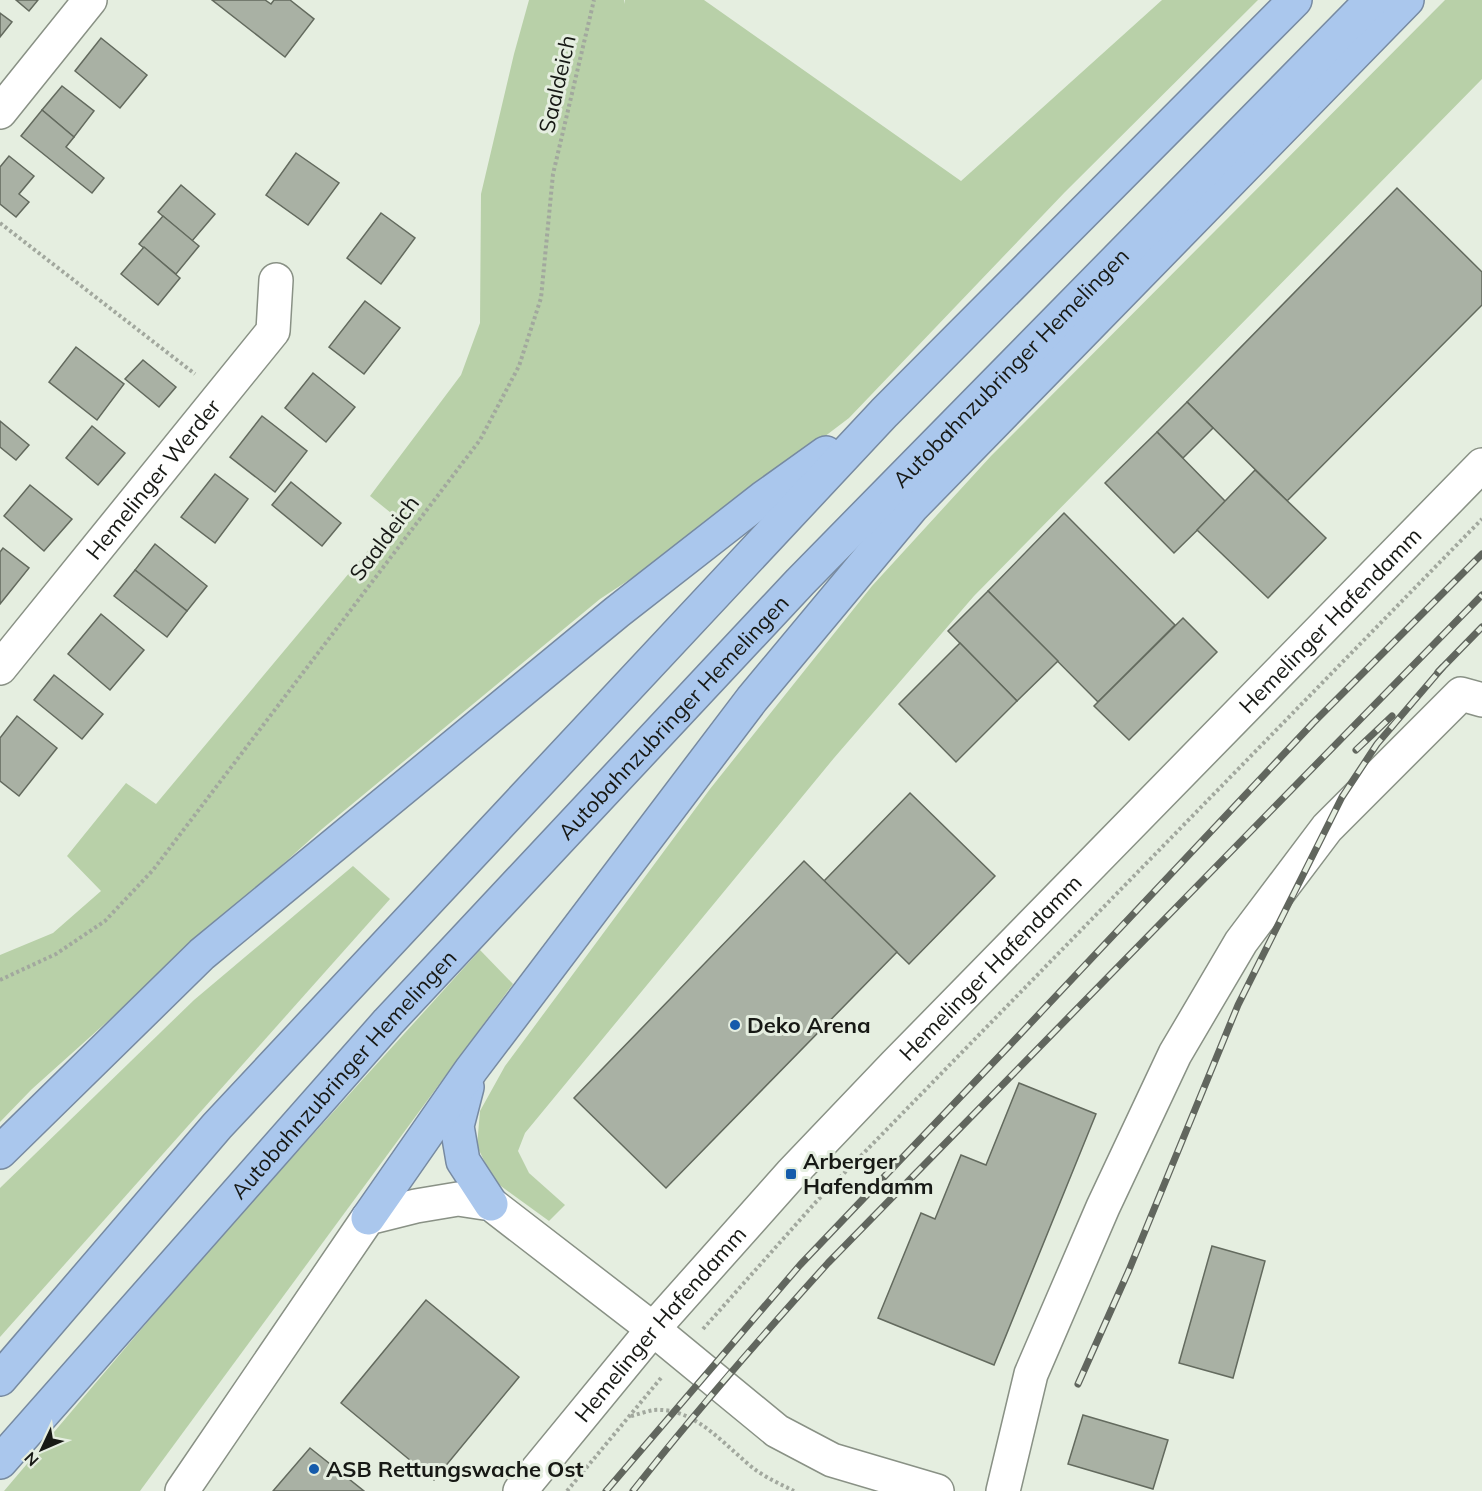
<svg xmlns="http://www.w3.org/2000/svg" width="1482" height="1491" font-family="Mulish,sans-serif">
<style>
.green{fill:#b8d0a8}
.building{fill:#a9b1a4;stroke:#636a5e;stroke-width:1.5}
.lines{fill:none;stroke-linecap:round;stroke-linejoin:round}
.minor-casing{stroke:#899185;stroke-width:36}
.highway-casing{stroke:#778aa1;stroke-width:36}
.path{stroke:#a2a89e;stroke-width:4;stroke-dasharray:3 3;stroke-linecap:butt}
.minor{stroke:#fff;stroke-width:33}
.highway{stroke:#aac7ed;stroke-width:33}
.rail-casing{stroke:#61665e;stroke-width:7}
.rail{stroke:#e5eee0;stroke-width:4.5;stroke-dasharray:14;stroke-linecap:butt}
.poi-dot{fill:#155bab;stroke:#e5eee0;stroke-width:2}
.labels{text-anchor:middle;dominant-baseline:central;stroke-width:6;stroke-linejoin:round;paint-order:stroke}
.street-label{font-size:22px;fill:#171915;stroke:#e5eee0}
.poi-label{font-size:22px;font-weight:bold;fill:#171915;stroke:#e5eee0;text-anchor:start}
</style>
<rect width="100%" height="100%" fill="#e5eee0"/>
<g class="green">
<path d="M529 0H624V4L625 0H704L961 181 1162 0H1258L1065 192 849 418 679 547 600 599 322 829 32 1089 0 1122V955L53 933 101 891 67 856 126 783 156 804 396 517 370 496 461 375 480 323 481 194 514 54Z"/>
<path d="M1445 0H1482V79L974 596 834 758 525 1133 518 1151 529 1173 565 1205 549 1221 494 1181 477 1146 480 1111 505 1066 710 789 872 586 991 456Z"/>
<path d="M353 866 390 899 0 1337V1188L194 1000Z"/>
<path d="M480 950 513 984 140 1491H4L211 1247Z"/>
</g>
<g class="building">
<path d="M16 0H38L29 11Z"/>
<path d="M212 0H265L271 4 274 0H290L314 19 285 57Z"/>
<path d="M0 13 12 22 0 37Z"/>
<path d="M101 38 147 75 120 108 75 71Z"/>
<path d="M62 86 94 111 74 137 42 110Z"/>
<path d="M42 110 74 137 66 147 104 178 92 193 21 136Z"/>
<path d="M296 153 339 183 308 225 266 195Z"/>
<path d="M9 156 34 176 19 194 29 202 16 217 0 204V167Z"/>
<path d="M181 185 215 214 192 241 158 212Z"/>
<path d="M1397 188 1482 272V305L1287 501 1187 402Z"/>
<path d="M381 213 415 238 381 284 347 258Z"/>
<path d="M163 216 199 246 176 274 139 244Z"/>
<path d="M144 247 180 278 158 305 121 274Z"/>
<path d="M365 301 400 328 364 374 329 347Z"/>
<path d="M76 347 124 384 97 420 49 382Z"/>
<path d="M143 360 176 387 159 407 125 379Z"/>
<path d="M313 373 355 407 326 442 285 408Z"/>
<path d="M1187 402 1213 428 1183 458 1157 432Z"/>
<path d="M262 416 307 451 275 492 230 457Z"/>
<path d="M0 421 29 445 16 460 0 447Z"/>
<path d="M92 426 125 453 98 485 66 458Z"/>
<path d="M1157 432 1226 502 1174 553 1105 483Z"/>
<path d="M1255 470 1326 538 1268 598 1197 530Z"/>
<path d="M215 474 248 499 215 543 181 517Z"/>
<path d="M291 482 341 523 322 546 272 505Z"/>
<path d="M30 485 72 519 44 551 4 516Z"/>
<path d="M1064 513 1175 625 1098 702 988 591Z"/>
<path d="M155 544 207 586 187 611 135 570Z"/>
<path d="M3 548 29 568 0 604V552Z"/>
<path d="M135 570 187 611 167 637 114 596Z"/>
<path d="M988 591 1058 661 1017 701 948 631Z"/>
<path d="M101 614 144 650 110 690 68 654Z"/>
<path d="M1183 618 1217 652 1129 740 1094 706Z"/>
<path d="M960 643 1017 701 956 762 899 704Z"/>
<path d="M54 675 103 714 82 739 34 700Z"/>
<path d="M17 716 57 748 19 796 0 781V738Z"/>
<path d="M910 793 995 876 909 964 824 881Z"/>
<path d="M804 861 897 952 666 1188 574 1098Z"/>
<path d="M1019 1083 1096 1114 994 1365 878 1318 921 1213 935 1219 961 1155 986 1165Z"/>
<path d="M1212 1246 1265 1261 1233 1378 1179 1363Z"/>
<path d="M426 1300 519 1377 434 1480 341 1403Z"/>
<path d="M1083 1415 1168 1440 1153 1489 1068 1464Z"/>
<path d="M310 1448 364 1491H273Z"/>
</g>
<g class="lines">
<g class="minor-casing">
<g id="minor">
<path d="M0 112 90 0"/>
<path id="s1" d="M0 668 273 331 276 280"/>
<path d="M182 1491 368 1218 416 1206 458 1199 491 1204 653 1329 777 1431 832 1460 937 1491"/>
<path id="s2" d="M520 1491 653 1329 791 1174 895 1065 1482 465"/>
<path d="M1003 1491 1031 1374 1103 1207 1175 1054 1241 942 1327 828 1461 694 1482 700"/>
</g>
</g>
<g class="highway-casing">
<g id="highway">
<path d="M467 1087 457 1126 463 1161 491 1204"/>
<path d="M0 1152 202 954 617 612 763 498 826 453"/>
<path d="M368 1218 471 1070 752 699 912 507 1407 0"/>
<path d="M0 1379 217 1126 884 413 1295 0"/>
<path id="s3" d="M0 1462 388 1022 800 582 1372 0"/>
</g>
</g>
<g class="path">
<path d="M0 223 195 374"/>
<path d="M0 980 56 954 105 921 153 870 480 440 519 366 541 298 553 174 594 0"/>
<path d="M703 1329 815 1203 1482 519"/>
<path d="M631 1416C639 1414 647 1411 654 1410 697 1407 727 1449 757 1471 769 1479 782 1485 794 1491"/>
<path d="M567 1491 661 1378"/>
</g>
<use href="#minor" class="minor"/>
<use href="#highway" class="highway"/>
<g class="rail-casing">
<g id="rail">
<path d="M1438 672 1482 627"/>
<path d="M1356 750 1392 716"/>
<path d="M1078 1384 1129 1270 1238 1005 1342 797 1377 744 1442 668"/>
<path d="M606 1491 800 1265 1009 1046 1313 723 1482 554"/>
<path d="M633 1491C695 1412 761 1337 828 1263L1482 595"/>
</g>
</g>
<use href="#rail" class="rail"/>
</g>
<g class="poi-dot">
<circle cx="735" cy="1025" r="6"/>
<rect x="785" y="1168" width="12" height="12" rx="3"/>
<circle cx="314" cy="1469" r="6"/>
</g>
<g class="labels">
<g class="street-label">
<text transform="translate(557 84) rotate(-77)">Saaldeich</text>
<text stroke="none"><textPath href="#s3" startOffset="1490">Autobahnzubringer Hemelingen</textPath></text>
<text stroke="none"><textPath href="#s1" startOffset="243">Hemelinger Werder</textPath></text>
<text transform="translate(384 538) rotate(-53)">Saaldeich</text>
<text stroke="none"><textPath href="#s2" startOffset="1190">Hemelinger Hafendamm</textPath></text>
<text stroke="none"><textPath href="#s3" startOffset="1004">Autobahnzubringer Hemelingen</textPath></text>
<text stroke="none"><textPath href="#s2" startOffset="704">Hemelinger Hafendamm</textPath></text>
<text stroke="none"><textPath href="#s3" startOffset="518">Autobahnzubringer Hemelingen</textPath></text>
<text stroke="none"><textPath href="#s2" startOffset="218">Hemelinger Hafendamm</textPath></text>
</g>
<g class="poi-label">
<text x="747" y="1025">Deko Arena</text>
<text x="803" y="1161">Arberger<tspan x="803" dy="25">Hafendamm</tspan></text>
<text x="326" y="1469">ASB Rettungswache Ost</text>
</g>
</g>
<g transform="translate(42 1449) rotate(226)" stroke="#e5eee0" stroke-width="4.5" paint-order="stroke">
<path d="M0-4.5L10 22L0 15L-10 22Z" fill="#171915"/>
<text y="-9" font-size="16" font-weight="bold" text-anchor="middle" fill="#171915">N</text>
</g>
</svg>
